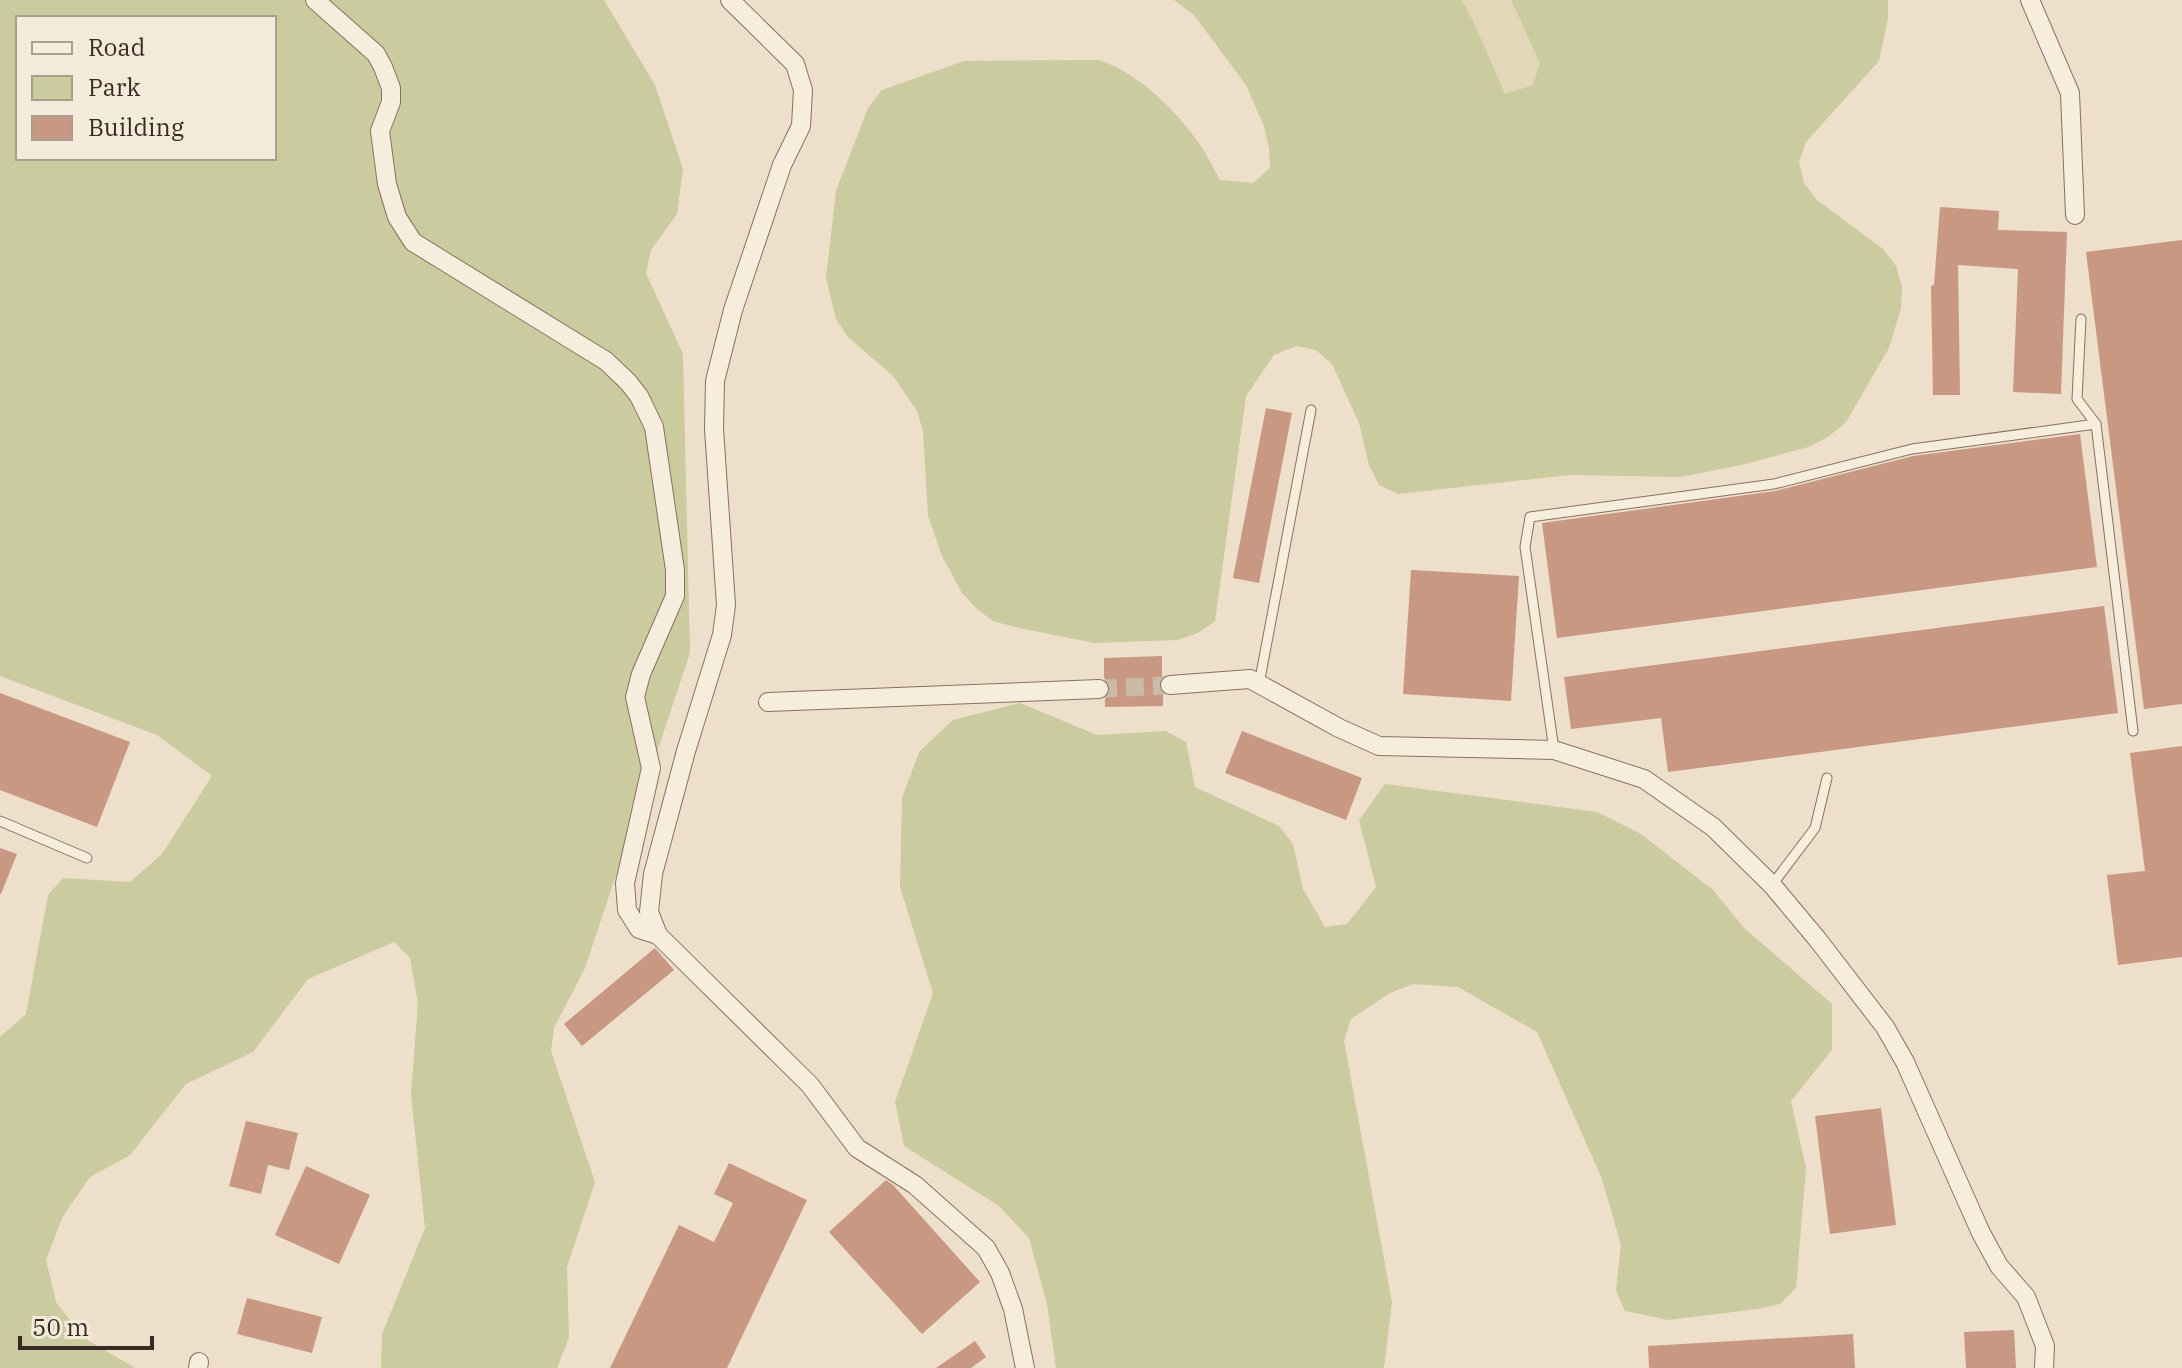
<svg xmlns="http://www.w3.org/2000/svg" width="2182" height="1368" font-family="'IBM Plex Serif',serif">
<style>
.farmland{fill:#e2d7b7}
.green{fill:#cacb9e;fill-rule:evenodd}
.building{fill:#c89882}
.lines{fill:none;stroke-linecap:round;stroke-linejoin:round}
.minor-tunnel{stroke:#c9bba8;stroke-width:18;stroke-dasharray:18 9;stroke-linecap:butt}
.service-casing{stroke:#88715f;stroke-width:11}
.minor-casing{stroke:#88715f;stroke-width:20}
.service{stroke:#f7eddd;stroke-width:9}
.minor{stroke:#f7eddd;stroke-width:18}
</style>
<rect width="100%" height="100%" fill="#eddfca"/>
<path class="farmland" d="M1462 0H1511L1540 63 1533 85 1505 94 1476 27Z"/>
<g class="green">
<path d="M0 0H604L655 85 683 169 677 214 651 250 646 273 683 354 690 653 585 968 554 1028 551 1051 595 1182 567 1267 569 1337 557 1368H381L382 1334 425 1228 411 1094 418 1003 410 958 394 942 308 979 253 1052 186 1084 130 1155 90 1177 63 1216 46 1260 56 1302 84 1338 135 1368H0V1037L26 1014 48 895 63 878 130 882 162 854 212 776 157 735 0 676ZM18 18H274V158H18Z"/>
<path d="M1174 0H1462L1476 27 1505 94 1533 85 1540 63 1511 0H1888V19L1879 61 1806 142 1799 162 1804 183 1817 200 1883 249 1896 266 1902 287 1901 308 1889 348 1846 422 1828 437 1808 447 1742 465 1680 477 1570 475 1398 494 1379 485 1369 465 1359 423 1332 364 1316 350 1296 346 1274 355 1246 396 1215 621 1198 633 1177 640 1094 643 1015 627 993 621 977 609 962 593 942 556 928 516 923 431 917 411 894 377 848 337 836 319 826 278 836 191 868 108 882 90 964 61 1099 60C1138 73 1175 109 1198 142 1207 154 1213 168 1220 180L1253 183 1270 168 1269 148 1264 126 1246 85 1194 15Z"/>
<path d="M1020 703 1097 735 1166 731 1186 742 1195 787 1279 826 1293 844 1303 889 1325 927 1347 924 1376 887 1359 820 1385 784 1597 812 1641 834 1713 890 1744 928 1832 1004V1050L1791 1101 1806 1168 1796 1288 1780 1304 1758 1309 1668 1320 1625 1311 1616 1290 1621 1245 1602 1179 1537 1032 1458 987 1413 984 1390 993 1351 1019 1344 1041 1392 1302 1384 1368H1056L1047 1304 1029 1238 999 1206 904 1146 895 1102 933 993 900 887 902 798 919 752 953 720Z"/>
</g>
<g class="building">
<path d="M1940 207 1999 211 1998 230 2067 232 2061 394 2013 392 2018 269 1958 265 1960 395H1933L1931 286 1934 285Z"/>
<path d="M2182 240V704L2144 709 2086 252Z"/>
<path d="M1266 408 1292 413 1259 583 1233 578Z"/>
<path d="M2080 434 2097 567 1557 638 1542 523 1775 491 1913 456Z"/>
<path d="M1411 570 1519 576 1511 701 1403 694Z"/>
<path d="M2104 606 2118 713 1668 772 1661 718 1571 729 1564 677Z"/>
<path d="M1162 656V676L1158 685 1163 694V706L1105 707V699L1111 689 1109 683 1104 678V658Z"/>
<path d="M0 693 130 742 97 827 0 790Z"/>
<path d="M1242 731 1362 778 1346 820 1225 773Z"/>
<path d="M2182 746V957L2118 965 2107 875 2145 871 2130 753Z"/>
<path d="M0 848 17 854 1 894H0Z"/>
<path d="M655 948 674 970 582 1046 564 1024Z"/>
<path d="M1881 1108 1896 1225 1830 1234 1815 1116Z"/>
<path d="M246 1121 298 1133 289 1170 268 1165 261 1194 229 1186Z"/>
<path d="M729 1163 807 1200 727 1368H610L679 1225 714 1242 733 1203 714 1194Z"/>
<path d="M306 1166 370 1195 339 1264 275 1235Z"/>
<path d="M886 1180 893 1185 980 1282 922 1334 829 1232Z"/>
<path d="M247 1298 322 1317 312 1353 237 1334Z"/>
<path d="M2014 1330 2016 1368H1966L1964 1332Z"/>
<path d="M1853 1334 1855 1368H1649L1648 1346Z"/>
<path d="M975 1341 986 1357 971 1368H936Z"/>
</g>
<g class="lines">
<path class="minor-tunnel" d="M1099 689 1170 685"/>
<g class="service-casing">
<g id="service">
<path d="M2081 319 2077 399 2096 424 2133 731"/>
<path d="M1259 684 1311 410"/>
<path d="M1554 750 1525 547 1530 517 1774 484 1912 449 2096 424"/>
<path d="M0 821 87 858"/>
<path d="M1772 885 1815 828 1827 778"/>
</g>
</g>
<g class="minor-casing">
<g id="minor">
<path d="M315 0 376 54 383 67 391 88V102L380 131 387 184 397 217 413 242 606 361 628 382 639 396 654 427 675 570V596L641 674 635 697 651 768 625 883 627 910 639 929 658 935"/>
<path d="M730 0 795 64 803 90 801 126 782 165 733 310 715 381 714 429 726 605 722 635 686 751 653 874 649 912 658 935 810 1085 857 1148 915 1185 986 1248 1000 1273 1013 1309 1025 1368"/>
<path d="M2030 0 2070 93 2075 215"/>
<path d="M1170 685 1250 679 1339 728 1379 746 1554 750 1644 779 1713 827 1772 885 1818 940 1885 1027 1905 1062 1981 1233 1999 1266 2026 1297 2045 1346 2044 1368"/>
<path d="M768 702 1099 689"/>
<path d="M198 1368 199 1362"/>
</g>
</g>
<use href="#service" class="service"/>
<use href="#minor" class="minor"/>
</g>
<rect x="16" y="16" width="260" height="144" fill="#f4ead9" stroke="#aa9e90" stroke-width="2"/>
<rect x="32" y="42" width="40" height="12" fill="#f7eddd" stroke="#aa9e90" stroke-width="2"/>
<text x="88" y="56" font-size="24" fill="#3a2b22">Road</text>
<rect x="32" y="76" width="40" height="24" fill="#cacb9e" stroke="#aa9e90" stroke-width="2"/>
<text x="88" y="96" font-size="24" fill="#3a2b22">Park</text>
<rect x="32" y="116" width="40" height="24" fill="#c89882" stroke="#aa9e90" stroke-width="2"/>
<text x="88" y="136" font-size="24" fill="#3a2b22">Building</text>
<path d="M20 1336v12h132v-12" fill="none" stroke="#3a2b22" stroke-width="4"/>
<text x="32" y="1336" font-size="24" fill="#3a2b22" stroke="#f4ead9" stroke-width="6" paint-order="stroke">50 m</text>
</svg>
